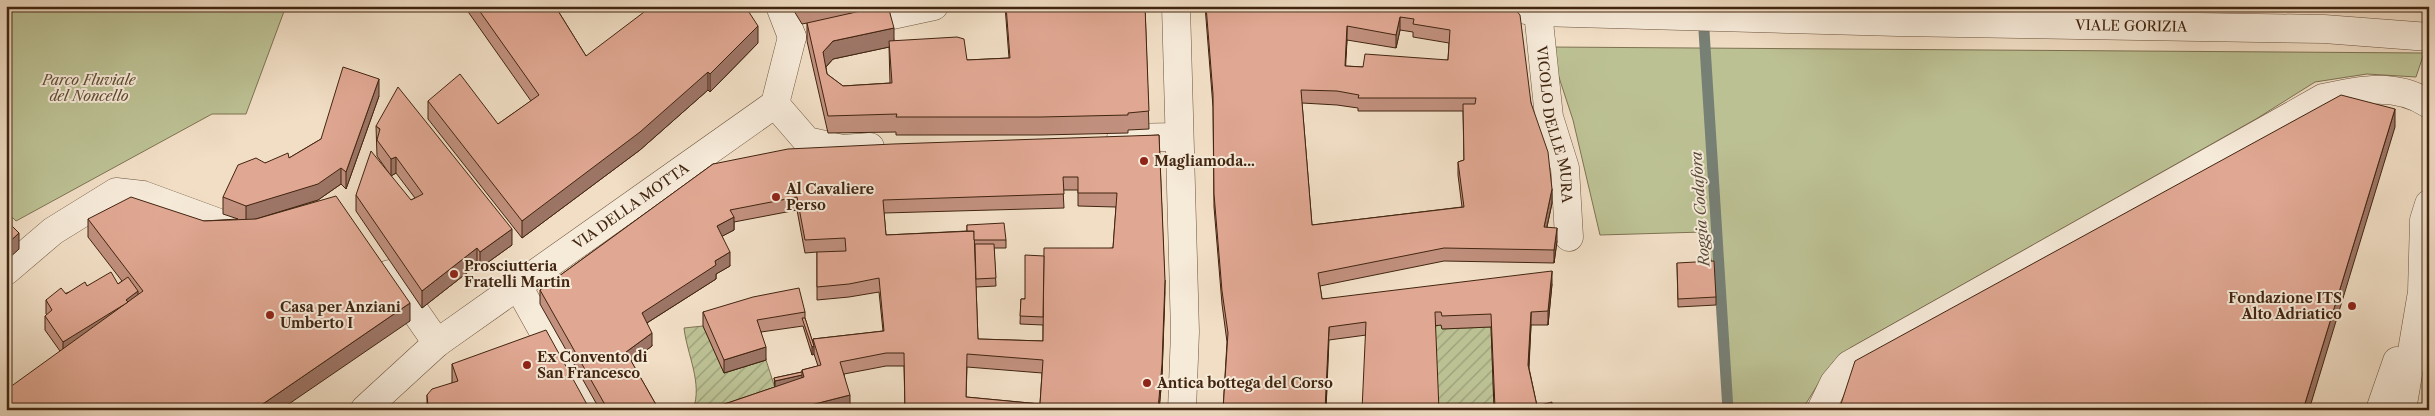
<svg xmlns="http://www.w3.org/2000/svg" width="2435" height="416" font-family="'Libre Caslon Text',serif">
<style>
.park{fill:#bcc194;stroke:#7e7352}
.garden{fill:url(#garden-furrows);stroke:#7e7352}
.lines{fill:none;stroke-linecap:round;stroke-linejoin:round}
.stream{stroke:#778075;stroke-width:11}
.minor-casing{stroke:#6d533d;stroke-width:29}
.minor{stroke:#f6ead9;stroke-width:28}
.wall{fill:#c1907e;stroke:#412510;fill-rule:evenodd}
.shaded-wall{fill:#9d7566;stroke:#412510}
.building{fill:#e0a792;stroke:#412510;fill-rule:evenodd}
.poi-dot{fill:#8f2418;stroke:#f6ead9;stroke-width:2}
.labels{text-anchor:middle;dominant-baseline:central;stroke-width:4;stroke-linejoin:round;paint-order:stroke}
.street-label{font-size:14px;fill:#412510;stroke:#f6ead9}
.park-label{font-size:14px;font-style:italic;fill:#604c31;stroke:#f6ead9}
.poi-label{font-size:14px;font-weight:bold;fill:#412510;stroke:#f6ead9;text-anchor:start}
.water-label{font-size:15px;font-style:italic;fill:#584b3a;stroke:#f6ead9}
</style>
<defs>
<pattern id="garden-furrows" width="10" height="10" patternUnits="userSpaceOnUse" patternTransform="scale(1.25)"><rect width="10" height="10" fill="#bcc194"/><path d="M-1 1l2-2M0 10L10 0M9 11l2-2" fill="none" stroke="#9a9d77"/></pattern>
</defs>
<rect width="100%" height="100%" fill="#f1dec5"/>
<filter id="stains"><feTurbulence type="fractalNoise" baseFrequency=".004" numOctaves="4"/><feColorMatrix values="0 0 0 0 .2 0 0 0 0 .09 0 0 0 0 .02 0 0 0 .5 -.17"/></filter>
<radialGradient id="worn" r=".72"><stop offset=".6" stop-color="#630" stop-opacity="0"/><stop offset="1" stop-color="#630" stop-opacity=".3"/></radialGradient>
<g class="park">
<path d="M6 6H286L246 114H212L16 221 6 211Z"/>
<path d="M2086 6H2429V12Z"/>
<path d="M1549 47 2424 53 2416 77 2367 74 2315 82 2256 119 1850 348 1823 376 1802 410H1727L1714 269 1703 232 1600 235 1573 120Z"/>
</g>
<g class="garden">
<path d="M1435 325H1441L1442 329 1491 327 1494 410H1438Z"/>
<path d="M703 326 724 373 766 360 775 388 746 410H693C703 383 687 355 684 328Z"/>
</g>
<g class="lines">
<path class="stream" d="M1703 15 1728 410"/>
<g class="minor-casing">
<g id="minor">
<path d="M780 6 792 37"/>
<path d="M1176 6 1185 332 1182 410"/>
<path id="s1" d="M1503 6 1538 12 1898 22 2324 29 2429 37"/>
<path id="s2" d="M1538 12 1549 117 1565 168 1569 237"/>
<path d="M855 23 934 6"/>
<path d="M775 104 807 141 842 149 870 147"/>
<path d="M1121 138 1179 137"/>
<path d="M6 271 53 231 116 192 143 195 233 228 250 227"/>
<path d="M389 274 437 343"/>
<path d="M518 286 587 410"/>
<path id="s3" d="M365 409 437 343 775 104 792 37"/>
<path d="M1821 410 1834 383 1849 365 2323 98C2359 90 2396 82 2429 104"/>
<path d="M2380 410 2397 361"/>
<path d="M2402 410 2422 292 2424 220 2429 204"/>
</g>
</g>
<use href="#minor" class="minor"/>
</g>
<g class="wall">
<path d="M464 6H555L586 56 758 43 710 92 708 90 640 150 522 238 428 119V101L498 124 531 101Z"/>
<path d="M791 6H902L889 9 894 41 967 60 1009 58 1005 6H1145L1149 129 1128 130V133L1041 135H896V132L828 133 807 41V23L802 24ZM889 47 890 83 843 86 827 74 826 67 833 59Z"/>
<path d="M1205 6H1504L1531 103 1552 203 1547 227 1557 241 1554 263 1444 261 1320 286 1322 299 1552 284 1548 325H1531L1529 368 1537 406 1552 410 1494 408 1491 327 1442 329 1441 325 1329 340 1326 410H1223L1227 342 1222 304 1214 207 1213 107ZM1400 30 1413 32V37L1449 43 1448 60 1363 67 1345 66 1347 40 1396 48ZM1302 103 1337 105 1358 108V111H1463L1464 160 1458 162V175L1462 207 1312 225Z"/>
<path d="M379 96 346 189 341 184 318 200 269 215 410 321 60 351 45 330V316L47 315 46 314V300L87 286 118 284 122 281 88 237V219L204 221 238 219 223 214V197L265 163 289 158 321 139Z"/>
<path d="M376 126 512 245 480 268 477 265 422 308 356 211V195L411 200 415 198 396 173 391 176 377 156Z"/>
<path d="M1159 135 1165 293 1162 377 1159 410H905L904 366H886L844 374 850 409 845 410H707L775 387 774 378 802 372V370L818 366 814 354 812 355 803 326 761 332 766 360 724 373 703 326V312H805V318L813 344V339L883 331 879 292 849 297 817 300V252L805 253 797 210 734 222V230L722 236 730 266 716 274V279L647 323 652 346 631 361 659 410H600L540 304V290L713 164ZM1063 190H1078V206L1116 207 1113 248 1044 256 1025 299H1021L1020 324 1043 325V341L978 339 976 287 996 286 994 248H1006V240L967 225V231L886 235 884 213 1064 208ZM967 367 1042 373 1040 404 966 397Z"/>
<path d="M1677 263 1716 297V305L1678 307Z"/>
<path d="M452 364 590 410H427V395L452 383Z"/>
</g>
<g class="shaded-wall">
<path d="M1400 17V30L1396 48V35Z"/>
<path d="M758 26V43L710 92V74Z"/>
<path d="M1347 26V40L1345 79V66Z"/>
<path d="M894 28V46L833 59 823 70V52L833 41Z"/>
<path d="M708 72V90L640 150 522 238V221Z"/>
<path d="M379 79V96L346 189V172Z"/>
<path d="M2395 109V127L2309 410H2303Z"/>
<path d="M396 157V173L391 176V159Z"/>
<path d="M341 168V184L318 200 246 222V206Z"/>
<path d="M1552 189V203L1544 240V227Z"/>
<path d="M12 217V234L8 222Z"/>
<path d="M734 217V230L717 239V226Z"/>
<path d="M1557 228V241L1554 263V250Z"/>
<path d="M512 229V245L480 268V252Z"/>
<path d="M19 233V249L6 261V245Z"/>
<path d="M477 248V265L422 308V291Z"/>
<path d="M730 252V266L716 274V279L642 326V313L715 261Z"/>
<path d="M1552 271V284L1548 325V311Z"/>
<path d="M1165 280 1162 377 1159 410H1158Z"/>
<path d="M138 291V304L63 355V342Z"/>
<path d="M410 303V321L280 410H254Z"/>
<path d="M1531 312V325L1528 378V365Z"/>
<path d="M1329 327 1326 410H1325Z"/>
<path d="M652 333V346L626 365V352Z"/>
<path d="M814 346V354L812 355V347Z"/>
<path d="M766 347V360L724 373V360Z"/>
<path d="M802 375V383L775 389V381Z"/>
<path d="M850 395V409L845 410H791Z"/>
</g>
<g class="building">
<path d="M476 6H555L586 56 652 6H745L758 26 710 74 708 72 640 132 522 221 428 101 460 74 498 124 539 95Z"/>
<path d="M883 6H888L894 28 833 41 823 52 827 74 843 86 892 83 889 41 957 37 964 39 967 60 1010 58 1006 6H1145L1149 111 1128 113V115L1041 117H896L897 114 828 116 807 23Z"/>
<path d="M1206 6H1504L1514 8 1520 15 1531 103 1548 152 1552 189 1544 227 1557 228 1554 250 1444 248 1318 273 1322 299 1552 271 1548 311 1531 312 1528 365 1537 406 1552 402V410H1485V408H1495L1491 314 1442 316 1441 312H1435L1439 410H1362L1366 322 1329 327 1325 410H1223L1228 333 1222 291 1214 194 1213 94ZM1400 17 1414 19 1413 24 1450 30 1448 60 1365 54 1363 67 1345 66 1347 26 1396 35ZM1301 90 1337 91 1359 95 1358 98H1476L1475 104H1463L1464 160 1458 162 1464 207 1312 225Z"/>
<path d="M343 67 379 79 346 172 341 168 318 184 246 206 223 197 238 165 256 158 265 163 288 153 289 158 321 139Z"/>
<path d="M398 87 512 229 480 252 477 248 422 291 356 195 371 151 411 200 423 194 396 157 391 159 377 140 380 129 376 126Z"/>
<path d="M2341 95 2395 109 2303 410H1839L1855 361Z"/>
<path d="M1159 135 1165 280 1162 364 1158 410H905L904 353H886L840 362 850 395 791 410H707L804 377 802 370 821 365 813 339 884 331 879 278 849 284 817 287V252L846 251 845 238 805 240 797 197 730 210 734 217 717 226 730 252 715 261 716 265 642 313 652 333 626 352 659 410H608L540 290 713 164 788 149 893 144ZM1063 177H1078V193H1117L1113 248H1044L1043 341 978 339 974 231 886 235 883 200 1064 194ZM967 354 1043 360 1040 404 966 397Z"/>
<path d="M336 196 410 303 254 410H6V390L143 291 88 219 131 197 204 221 256 219Z"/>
<path d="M6 211 12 217 8 222 19 233 6 245Z"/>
<path d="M1004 223 1006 240H974V231H967V225Z"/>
<path d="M975 244H994L996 278 976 279Z"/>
<path d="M1025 255 1044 256 1043 317 1020 316 1021 299H1025Z"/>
<path d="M1714 261 1716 297 1678 299 1677 263Z"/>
<path d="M111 272 118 284 128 277 138 291 126 300 128 302 125 304 63 342 45 316 52 310 46 300 61 288 66 294 85 282 87 286Z"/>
<path d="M799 288 805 312 757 320 766 347 724 360 703 312 753 297Z"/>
<path d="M802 318H805L814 346 812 347Z"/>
<path d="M546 330 590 410H430L428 406 427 395 432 389 458 381 452 364Z"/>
<path d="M802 372V375L775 381 774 378Z"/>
<path d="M693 406 694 410H686Z"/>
</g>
<g class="poi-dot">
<circle cx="1144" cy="161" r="5"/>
<circle cx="776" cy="197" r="5"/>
<circle cx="454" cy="274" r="5"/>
<circle cx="2352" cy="306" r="5"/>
<circle cx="270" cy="315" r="5"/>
<circle cx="527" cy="365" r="5"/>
<circle cx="1147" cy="383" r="5"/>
</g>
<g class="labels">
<g class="street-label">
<text stroke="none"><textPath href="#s1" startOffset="629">VIALE GORIZIA</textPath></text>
<text stroke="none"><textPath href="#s2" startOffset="114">VICOLO DELLE MURA</textPath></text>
<text stroke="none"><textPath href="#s3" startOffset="335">VIA DELLA MOTTA</textPath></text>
</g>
<g class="park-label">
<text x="89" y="80">Parco Fluviale<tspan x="89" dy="16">del Noncello</tspan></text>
</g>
<g class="poi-label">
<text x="1154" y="161">Magliamoda...</text>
<text x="786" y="189">Al Cavaliere<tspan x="786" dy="16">Perso</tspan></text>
<text x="464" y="266">Prosciutteria<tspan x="464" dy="16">Fratelli Martin</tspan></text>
<text x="2342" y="298" text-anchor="end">Fondazione ITS<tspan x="2342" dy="16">Alto Adriatico</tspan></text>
<text x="280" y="307">Casa per Anziani<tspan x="280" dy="16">Umberto I</tspan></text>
<text x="537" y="357">Ex Convento di<tspan x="537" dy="16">San Francesco</tspan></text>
<text x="1157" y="383">Antica bottega del Corso</text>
</g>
<g class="water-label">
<text transform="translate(1700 209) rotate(-94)">Roggia Codafora</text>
</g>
</g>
<rect width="2435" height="416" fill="none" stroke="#f1dec5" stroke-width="25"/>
<rect x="8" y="8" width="2420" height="401" fill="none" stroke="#412510" stroke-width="2.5"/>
<rect x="12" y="12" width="2410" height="391" fill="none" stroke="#412510"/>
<rect width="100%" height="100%" filter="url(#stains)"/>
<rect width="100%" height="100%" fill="url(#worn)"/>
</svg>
